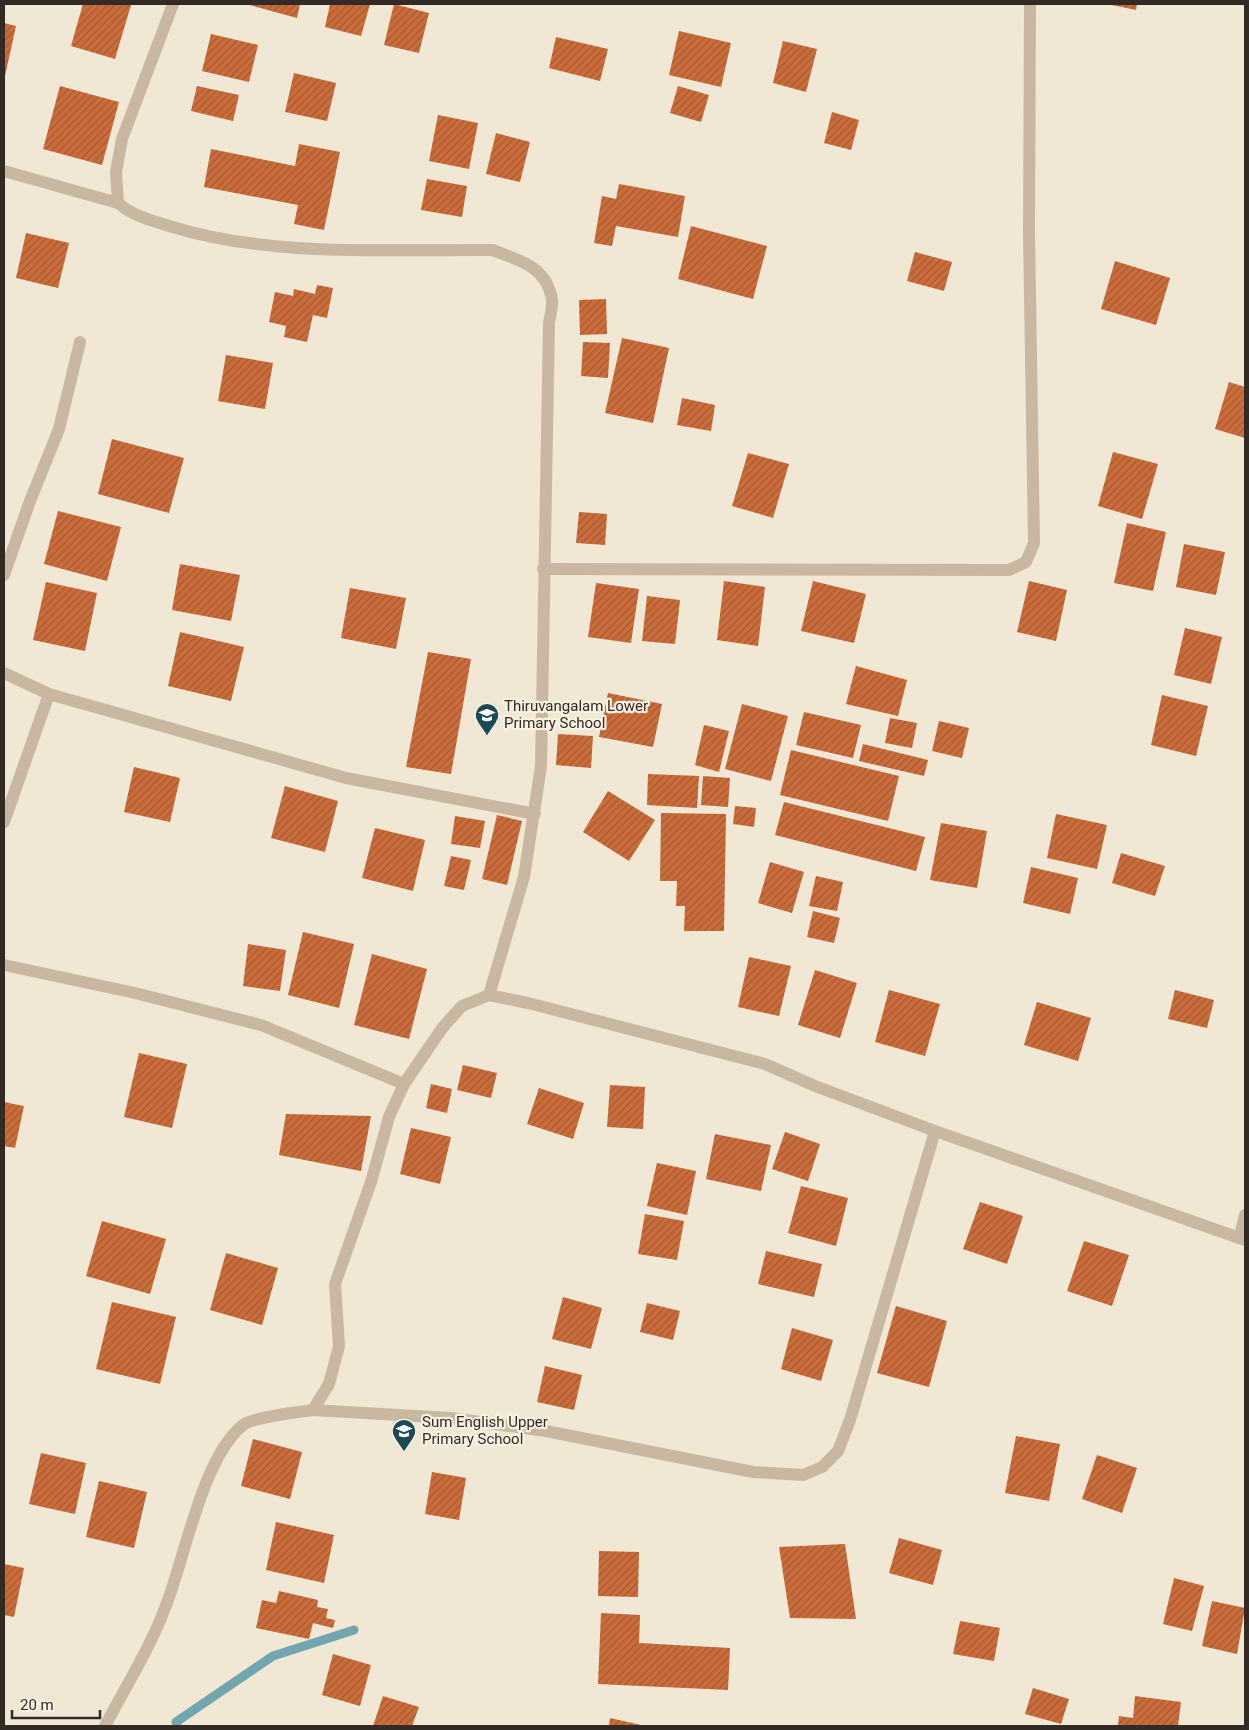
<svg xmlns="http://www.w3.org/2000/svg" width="1249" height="1730" font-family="Roboto,sans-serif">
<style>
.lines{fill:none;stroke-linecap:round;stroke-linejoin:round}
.stream{stroke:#73a5af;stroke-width:9}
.building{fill:url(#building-hatch)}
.minor{stroke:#c9b8a1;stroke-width:12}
.labels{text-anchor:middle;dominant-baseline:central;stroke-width:4.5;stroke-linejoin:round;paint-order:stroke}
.poi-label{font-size:15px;fill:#332a24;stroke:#f9f1e1;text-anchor:start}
</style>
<defs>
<pattern id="building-hatch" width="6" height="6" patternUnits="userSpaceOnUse" patternTransform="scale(1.25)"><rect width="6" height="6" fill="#ca6d3a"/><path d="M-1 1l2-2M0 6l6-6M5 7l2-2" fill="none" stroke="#a55a31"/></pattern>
</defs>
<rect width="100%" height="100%" fill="#f1e7d5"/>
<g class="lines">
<path class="stream" d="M177 1726 176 1722 273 1656 354 1630"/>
</g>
<g class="building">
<path d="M83 4 131 5 115 59 71 46Z"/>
<path d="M246 4H300L297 18Z"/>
<path d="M330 4H370L361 36 325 27Z"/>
<path d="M394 4 429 13 419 53 384 45Z"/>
<path d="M1107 4H1137L1136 10Z"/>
<path d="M4 23 16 26 5 76H4Z"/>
<path d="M679 31 731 43 721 87 669 75Z"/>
<path d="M211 34 258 45 249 82 202 71Z"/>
<path d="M556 37 608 49 600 81 549 68Z"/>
<path d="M783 41 817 49 806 92 773 83Z"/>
<path d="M294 73 336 83 327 121 285 112Z"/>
<path d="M60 86 119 102 102 165 43 149Z"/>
<path d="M197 86 239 95 233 121 191 111Z"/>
<path d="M678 86 709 95 701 122 670 113Z"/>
<path d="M832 112 859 120 851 150 824 143Z"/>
<path d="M438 115 478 123 469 169 429 161Z"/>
<path d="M496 133 530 142 520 182 486 174Z"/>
<path d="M299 144 340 152 324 230 294 224 298 205 204 187 211 149 295 166Z"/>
<path d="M427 179 467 186 462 217 421 210Z"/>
<path d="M619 184 685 196 678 237 616 226 612 246 594 243 602 196 616 199Z"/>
<path d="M691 226 767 246 753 299 678 279Z"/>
<path d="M26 233 69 243 58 288 16 278Z"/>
<path d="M915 252 952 262 944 291 907 281Z"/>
<path d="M1115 261 1170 278 1156 325 1101 309Z"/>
<path d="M317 285 333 288 327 318 313 315 307 342 284 337 286 326 269 322 275 292 293 296 294 289 315 294Z"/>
<path d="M606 299 607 334 580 335 579 300Z"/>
<path d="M622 338 669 348 653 423 605 413Z"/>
<path d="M583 342 610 343 608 378 581 376Z"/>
<path d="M226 355 273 363 265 409 218 401Z"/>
<path d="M1229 382 1245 387V438L1215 429Z"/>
<path d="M682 398 715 405 711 431 677 425Z"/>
<path d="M112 439 184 458 169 513 98 494Z"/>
<path d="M1113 452 1158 464 1142 519 1098 506Z"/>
<path d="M748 453 789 464 773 518 732 506Z"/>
<path d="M58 511 121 527 107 581 44 564Z"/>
<path d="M579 512 607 514 605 545 576 543Z"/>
<path d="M1127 523 1166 532 1153 591 1114 583Z"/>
<path d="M1184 544 1225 552 1216 595 1176 587Z"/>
<path d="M180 564 240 575 231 621 172 610Z"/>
<path d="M724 581 765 587 758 646 717 640Z"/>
<path d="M813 581 866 594 854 643 801 631Z"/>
<path d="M1029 581 1067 590 1056 641 1017 632Z"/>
<path d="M46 582 97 593 85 651 33 640Z"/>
<path d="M596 583 639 589 631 643 588 637Z"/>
<path d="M350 588 406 598 396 649 341 638Z"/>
<path d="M647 596 680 600 675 644 642 641Z"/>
<path d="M1185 628 1222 637 1211 684 1174 675Z"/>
<path d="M180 632 244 647 231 701 168 686Z"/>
<path d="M428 652 471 659 451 774 406 767Z"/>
<path d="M856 666 907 680 898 716 846 704Z"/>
<path d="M608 693 662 704 653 747 599 737Z"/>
<path d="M1162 695 1208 706 1196 756 1151 745Z"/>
<path d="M742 704 788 716 771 781 725 769Z"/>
<path d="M804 712 861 725 853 758 796 745Z"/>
<path d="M890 718 917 723 912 748 885 743Z"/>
<path d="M939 721 969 728 962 758 932 751Z"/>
<path d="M704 725 729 731 719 772 695 765Z"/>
<path d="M558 734 593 736 591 768 556 765Z"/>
<path d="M863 744 928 760 924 776 859 761Z"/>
<path d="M791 750 899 776 888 821 780 795Z"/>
<path d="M134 767 180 778 170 822 124 812Z"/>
<path d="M648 774 699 776 697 808 647 805Z"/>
<path d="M703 776 730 778 728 807 701 805Z"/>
<path d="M285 786 338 801 325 852 271 838Z"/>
<path d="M608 791 655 820 629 861 583 832Z"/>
<path d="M784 802 925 837 916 871 775 835Z"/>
<path d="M735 806 756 808 754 827 733 824Z"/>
<path d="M661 813 726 814 724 931H684L685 906H676L677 881H660Z"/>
<path d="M1056 814 1107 825 1097 869 1047 858Z"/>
<path d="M497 815 522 821 507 885 482 879Z"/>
<path d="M455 816 485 821 480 848 451 844Z"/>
<path d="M941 823 987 831 977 888 930 880Z"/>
<path d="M375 828 425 840 413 891 362 878Z"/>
<path d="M1121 853 1165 866 1155 896 1112 883Z"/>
<path d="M451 856 471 860 464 890 444 886Z"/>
<path d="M770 862 804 872 792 913 758 903Z"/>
<path d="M1031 867 1078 878 1070 914 1023 903Z"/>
<path d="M816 876 843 882 837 911 809 906Z"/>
<path d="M813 911 840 918 834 943 807 937Z"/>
<path d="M303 932 354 944 339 1008 288 995Z"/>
<path d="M248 944 286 950 280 991 243 986Z"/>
<path d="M372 954 427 969 409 1039 354 1025Z"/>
<path d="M749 957 791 966 779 1016 738 1007Z"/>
<path d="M815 970 857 983 840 1038 798 1025Z"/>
<path d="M889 990 940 1004 925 1056 875 1042Z"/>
<path d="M1175 990 1214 1000 1207 1028 1168 1019Z"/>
<path d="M1037 1002 1091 1018 1078 1061 1024 1045Z"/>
<path d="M139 1053 187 1064 172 1128 124 1117Z"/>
<path d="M463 1065 497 1073 491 1098 457 1090Z"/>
<path d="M431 1084 452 1089 447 1113 426 1108Z"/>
<path d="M610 1085 645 1087 643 1129 607 1127Z"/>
<path d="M539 1088 584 1103 573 1139 527 1124Z"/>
<path d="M4 1102 24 1106 15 1148 4 1146Z"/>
<path d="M286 1114 371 1116 361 1171 279 1155Z"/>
<path d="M411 1128 451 1137 440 1184 400 1174Z"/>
<path d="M785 1132 820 1144 808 1181 772 1169Z"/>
<path d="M715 1134 771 1145 761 1191 706 1179Z"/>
<path d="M657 1163 696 1171 687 1215 647 1206Z"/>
<path d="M801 1186 848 1198 836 1246 788 1233Z"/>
<path d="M980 1202 1023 1216 1007 1264 963 1249Z"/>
<path d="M645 1214 684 1221 677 1260 638 1254Z"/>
<path d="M102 1221 166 1239 150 1294 86 1276Z"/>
<path d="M1084 1241 1129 1255 1112 1306 1067 1291Z"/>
<path d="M766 1251 822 1264 814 1297 758 1284Z"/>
<path d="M226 1253 278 1268 262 1325 210 1310Z"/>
<path d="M563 1297 602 1308 591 1349 552 1339Z"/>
<path d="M112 1302 176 1317 160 1384 96 1369Z"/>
<path d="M647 1303 680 1311 673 1340 640 1332Z"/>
<path d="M896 1306 947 1321 929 1387 877 1373Z"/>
<path d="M792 1328 833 1340 821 1381 781 1369Z"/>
<path d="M545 1366 582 1375 574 1410 537 1402Z"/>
<path d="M1016 1436 1060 1444 1049 1501 1005 1493Z"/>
<path d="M253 1439 302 1452 290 1499 241 1486Z"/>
<path d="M41 1453 86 1463 75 1514 29 1504Z"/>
<path d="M1097 1455 1137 1468 1122 1513 1082 1499Z"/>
<path d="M432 1472 466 1478 459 1520 425 1514Z"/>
<path d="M99 1481 147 1492 134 1548 86 1537Z"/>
<path d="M276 1522 334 1535 324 1583 266 1570Z"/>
<path d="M899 1538 942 1550 933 1585 889 1573Z"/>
<path d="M845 1544 856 1619 790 1618 779 1547Z"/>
<path d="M599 1551 639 1552 638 1597 598 1596Z"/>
<path d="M4 1564 24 1568 14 1617 4 1615Z"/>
<path d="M1174 1578 1204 1586 1192 1631 1163 1624Z"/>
<path d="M279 1591 318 1600 317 1607 328 1609 326 1618 335 1620 333 1628 313 1623 309 1639 256 1628 262 1600 276 1603Z"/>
<path d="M1212 1601 1245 1608 1237 1654 1202 1646Z"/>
<path d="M601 1613 640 1615 639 1643 730 1648 728 1690 598 1684Z"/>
<path d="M960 1621 1000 1628 994 1661 953 1654Z"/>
<path d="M333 1654 371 1665 360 1706 322 1695Z"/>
<path d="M1033 1688 1069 1699 1061 1724 1025 1714Z"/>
<path d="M383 1696 419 1707 412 1726H373Z"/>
<path d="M1135 1696 1181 1702 1178 1726H1118L1119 1716 1133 1718Z"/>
<path d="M610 1718 641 1725V1726H609Z"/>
</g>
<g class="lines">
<g class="minor">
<path d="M4 171 118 203C133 216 150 220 169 226 273 258 385 249 492 250 519 260 546 266 552 299 553 306 550 316 549 323L541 766 524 877 489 995 528 1003 765 1064 815 1086 935 1131 1245 1240"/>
<path d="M118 203 116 172 122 139 173 4"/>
<path d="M543 569 1009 570 1026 562 1034 543 1029 232 1030 4"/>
<path d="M4 575 30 501 59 429 80 342"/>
<path d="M4 673 49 694 346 778 535 814"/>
<path d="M4 822 49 694"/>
<path d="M4 965 135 993 261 1025 404 1084"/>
<path d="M1240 1236 1245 1215"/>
<path d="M313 1410 451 1418 546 1431 753 1472 803 1475 822 1467 838 1451 850 1420 935 1131"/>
<path d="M105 1726C125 1688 150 1648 165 1608 185 1558 202 1458 243 1425 253 1417 298 1412 313 1410L329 1384 339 1346 335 1284 371 1182 389 1117 404 1084 443 1027 462 1006 489 995"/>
</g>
</g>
<defs>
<g id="school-pin" transform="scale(1.25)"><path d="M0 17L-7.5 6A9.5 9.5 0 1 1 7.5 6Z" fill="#194a55" stroke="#f9f1e1"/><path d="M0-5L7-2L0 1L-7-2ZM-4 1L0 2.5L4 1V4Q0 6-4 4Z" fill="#fff"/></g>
</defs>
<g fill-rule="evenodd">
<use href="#school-pin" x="487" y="715"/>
<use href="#school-pin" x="404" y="1431"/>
</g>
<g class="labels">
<g class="poi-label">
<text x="504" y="706">Thiruvangalam Lower<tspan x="504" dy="17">Primary School</tspan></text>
<text x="422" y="1422">Sum English Upper<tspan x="422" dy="17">Primary School</tspan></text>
</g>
</g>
<rect width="1249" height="1730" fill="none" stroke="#332a24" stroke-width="10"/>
<path d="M12 1710v8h88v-8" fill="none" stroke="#332a24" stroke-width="2.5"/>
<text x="20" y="1710" font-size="15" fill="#332a24" stroke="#f9f1e1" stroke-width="4" paint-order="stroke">20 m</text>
</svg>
